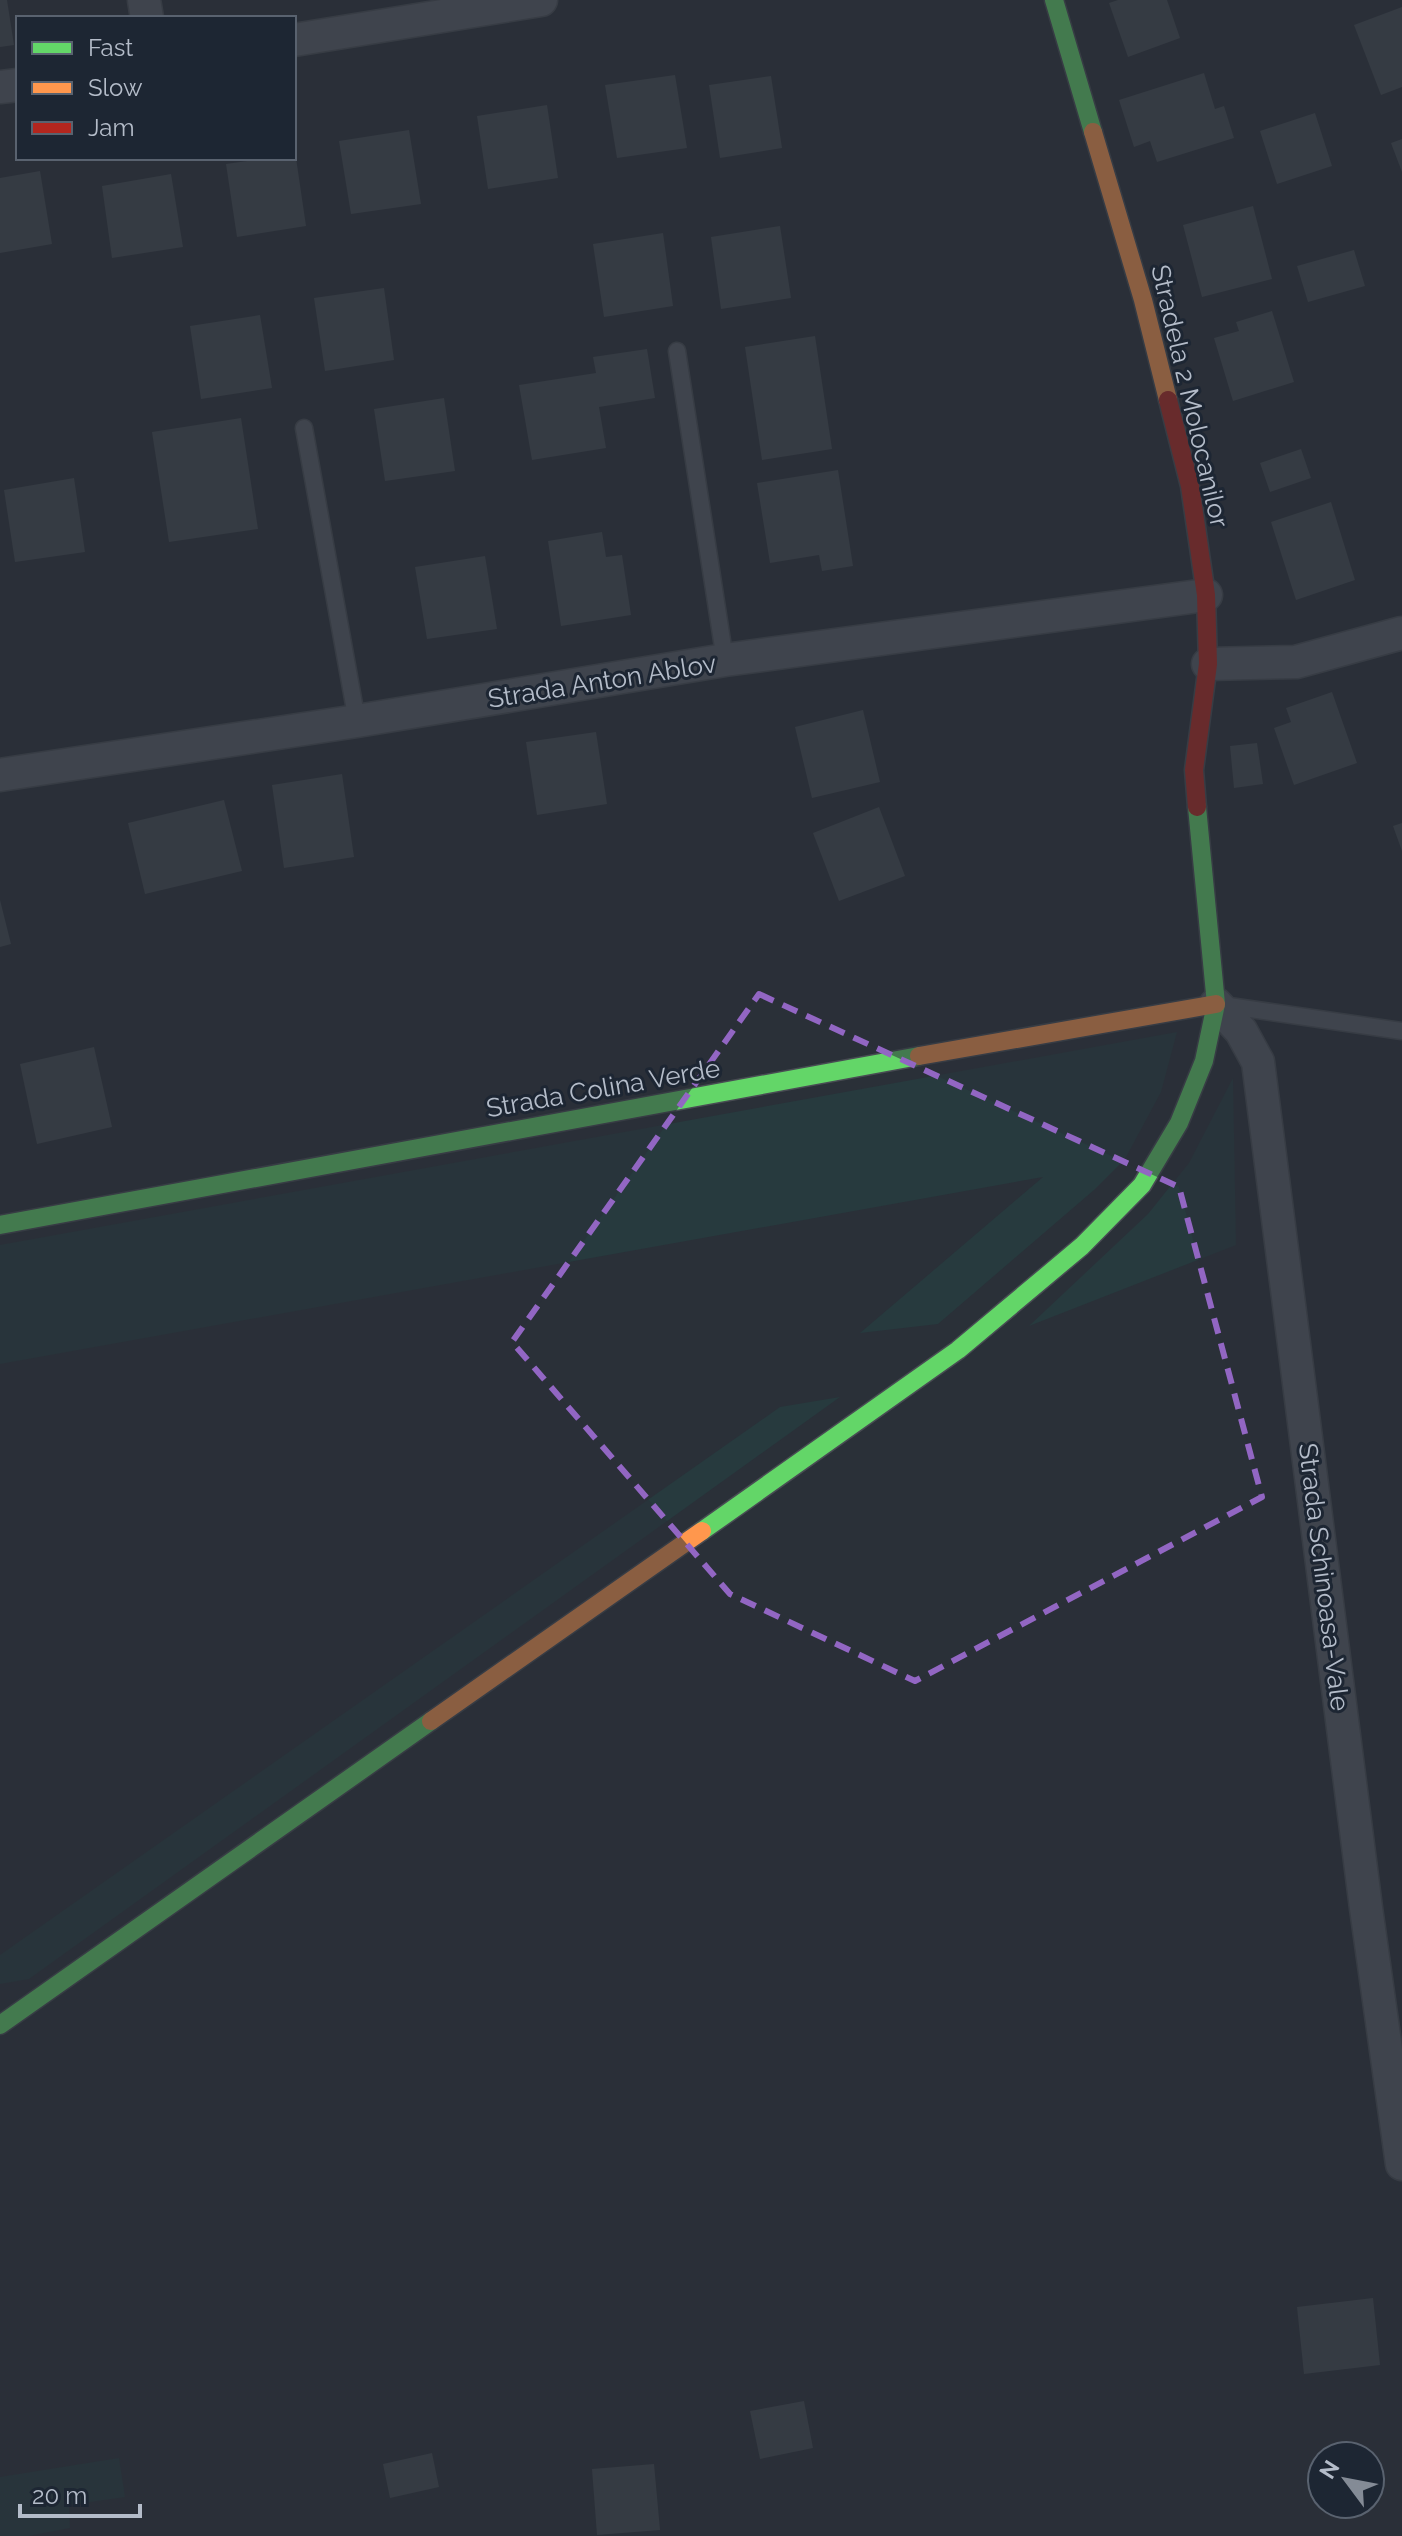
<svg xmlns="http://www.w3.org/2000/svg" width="1402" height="2536" font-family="Raleway,sans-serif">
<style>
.green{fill:#273a3e}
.building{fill:#444950}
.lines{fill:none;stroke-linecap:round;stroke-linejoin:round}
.lane-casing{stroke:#484c53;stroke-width:19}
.street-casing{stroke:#484c53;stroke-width:35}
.fast-casing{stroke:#484c53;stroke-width:21}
.slow-casing{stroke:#484c53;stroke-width:21}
.jam-casing{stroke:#484c53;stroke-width:21}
.lane{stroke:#5a5e66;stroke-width:16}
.street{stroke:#5a5e66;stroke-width:32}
.fast{stroke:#63d668;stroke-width:18}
.slow{stroke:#ff974d;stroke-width:18}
.jam{stroke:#b3261e;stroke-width:18}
.marked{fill:none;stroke:#9266c3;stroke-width:6;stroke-dasharray:16 10;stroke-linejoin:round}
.labels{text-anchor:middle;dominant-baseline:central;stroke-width:6;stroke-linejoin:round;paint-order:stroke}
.street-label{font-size:26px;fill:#b4bcc9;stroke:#1d2633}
</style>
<rect width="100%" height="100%" fill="#2a3038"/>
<g class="green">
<path d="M1177 1032 1161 1092 1125 1159 1094 1190 938 1324 860 1333 1043 1177 0 1364V1245Z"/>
<path d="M1233 1078 1236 1245 1029 1326 1148 1214 1189 1163Z"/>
<path d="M840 1397 29 1979 0 1984V1955L780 1407Z"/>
<path d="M119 2458 125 2497 69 2505 70 2528 28 2536H0V2477Z"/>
</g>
<g class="building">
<path d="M0 0H7L14 45 0 47Z"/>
<path d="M1118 0H1167L1180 38 1128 57 1109 3Z"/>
<path d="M1402 7V87L1381 95 1354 25Z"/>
<path d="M1204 73 1215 109 1224 106 1234 138 1157 162 1150 141 1134 147 1119 100Z"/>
<path d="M675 75 687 148 617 158 605 85Z"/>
<path d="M771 76 782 148 720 158 709 85Z"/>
<path d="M547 105 558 178 488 189 477 116Z"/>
<path d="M1315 113 1332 166 1277 184 1260 131Z"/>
<path d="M409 130 421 204 351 214 339 141Z"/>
<path d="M1402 139V172L1391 143Z"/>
<path d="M268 158H296L306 226 237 237 226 164Z"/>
<path d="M40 171 52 244 0 253V178Z"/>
<path d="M171 174 183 247 112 258 102 186Z"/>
<path d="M1253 206 1272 279 1202 297 1183 225Z"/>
<path d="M780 226 791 298 721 309 711 237Z"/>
<path d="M663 233 673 306 604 317 593 244Z"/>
<path d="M1354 250 1365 286 1308 302 1297 266Z"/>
<path d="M384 288 394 360 325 371 314 298Z"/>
<path d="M1272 311 1294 382 1233 401 1214 338 1239 331 1236 322Z"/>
<path d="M260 315 272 388 201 399 190 326Z"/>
<path d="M815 336 832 449 762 460 745 347Z"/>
<path d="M647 349 655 398 599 407 606 448 532 460 519 385 596 373 593 357Z"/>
<path d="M444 398 455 471 385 481 374 409Z"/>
<path d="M241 418 258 529 169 542 152 432Z"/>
<path d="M1301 449 1311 478 1270 492 1260 463Z"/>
<path d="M838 470 853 566 822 571 819 555 770 563 757 483Z"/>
<path d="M74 478 85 552 15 562 4 490Z"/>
<path d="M1331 502 1355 580 1296 600 1271 522Z"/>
<path d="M602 532 606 557 622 555 631 615 561 626 548 541Z"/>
<path d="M485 556 497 629 427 639 415 567Z"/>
<path d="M1332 692 1357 763 1294 785 1274 728 1291 722 1286 708Z"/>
<path d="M863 710 880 782 812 798 795 727Z"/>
<path d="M596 732 607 804 537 815 526 742Z"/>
<path d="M1257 743 1263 784 1234 788 1230 746Z"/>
<path d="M342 774 354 857 284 868 272 785Z"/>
<path d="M224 800 242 871 145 894 128 823Z"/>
<path d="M879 807 905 876 839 901 813 833Z"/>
<path d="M1402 823V851L1393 826Z"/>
<path d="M0 900 11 944 0 947Z"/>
<path d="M94 1047 112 1127 37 1144 20 1064Z"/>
<path d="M1373 2298 1380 2365 1304 2374 1297 2307Z"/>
<path d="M804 2401 813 2448 760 2459 750 2411Z"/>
<path d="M432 2453 439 2487 390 2498 383 2464Z"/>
<path d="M654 2464 660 2530 597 2535 592 2469Z"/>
</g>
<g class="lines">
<g class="lane-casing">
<g id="lane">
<path d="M677 351 725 660"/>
<path d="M304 428 357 721"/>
<path d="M1222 1005 1402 1031"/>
</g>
</g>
<g class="street-casing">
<g id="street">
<path d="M144 0 147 18"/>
<path d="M294 40 541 0"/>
<path d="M0 87 18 85"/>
<path d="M1208 664 1296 662 1402 633"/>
<path d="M0 775 357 721 725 660 1206 595"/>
<path d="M1216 1004 1241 1031 1258 1062 1366 1908 1402 2164"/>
</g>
</g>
<g class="fast-casing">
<g id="fast">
<path d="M1054 0 1093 132"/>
<path d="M0 1225 919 1056"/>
<path d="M702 1531 958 1350 1082 1246 1142 1185 1179 1123 1204 1061 1216 1004 1197 807"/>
<path d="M0 2025 431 1721"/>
</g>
</g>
<g class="slow-casing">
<g id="slow">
<path d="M1093 132 1143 300 1168 400"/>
<path d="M919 1056 1216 1004"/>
<path d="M431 1721 702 1531"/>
</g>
</g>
<g class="jam-casing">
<path id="jam" d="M1168 400 1190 486 1206 595 1208 664 1194 770 1197 807"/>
</g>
<use href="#lane" class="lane"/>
<use href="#street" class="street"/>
<use href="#fast" class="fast"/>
<use href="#slow" class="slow"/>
<use href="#jam" class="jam"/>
</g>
<path d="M0 0H1402V2536H0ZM759 994 1179 1187 1262 1497 915 1681 730 1594 512 1342Z" fill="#2a3038" fill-opacity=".55" fill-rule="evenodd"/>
<path class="marked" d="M759 994 1179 1187 1262 1497 915 1681 730 1594 512 1342Z"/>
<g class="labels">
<g class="street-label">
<text transform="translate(1190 396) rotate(77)">Stradela 2 Molocanilor</text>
<text transform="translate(602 681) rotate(-9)">Strada Anton Ablov</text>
<text transform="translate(603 1088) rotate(-10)">Strada Colina Verde</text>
<text transform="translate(1324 1577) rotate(83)">Strada Schinoasa-Vale</text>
</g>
</g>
<rect x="16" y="16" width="280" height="144" fill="#1d2633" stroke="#59626f" stroke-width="2"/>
<rect x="32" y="42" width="40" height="12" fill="#63d668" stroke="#59626f" stroke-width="2"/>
<text x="88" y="56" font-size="24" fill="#b4bcc9">Fast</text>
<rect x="32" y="82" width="40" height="12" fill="#ff974d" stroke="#59626f" stroke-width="2"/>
<text x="88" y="96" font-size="24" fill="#b4bcc9">Slow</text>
<rect x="32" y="122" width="40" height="12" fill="#b3261e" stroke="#59626f" stroke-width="2"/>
<text x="88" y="136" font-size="24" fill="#b4bcc9">Jam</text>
<g transform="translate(1346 2480) rotate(302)"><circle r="38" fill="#1d2633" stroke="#59626f" stroke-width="2"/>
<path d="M0-6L14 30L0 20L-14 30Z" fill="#848b96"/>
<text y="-12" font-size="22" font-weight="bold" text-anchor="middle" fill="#b4bcc9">N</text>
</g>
<path d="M20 2504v12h120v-12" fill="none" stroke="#b4bcc9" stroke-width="4"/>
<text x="32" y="2504" font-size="24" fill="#b4bcc9" stroke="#1d2633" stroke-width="6" paint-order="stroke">20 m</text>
</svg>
